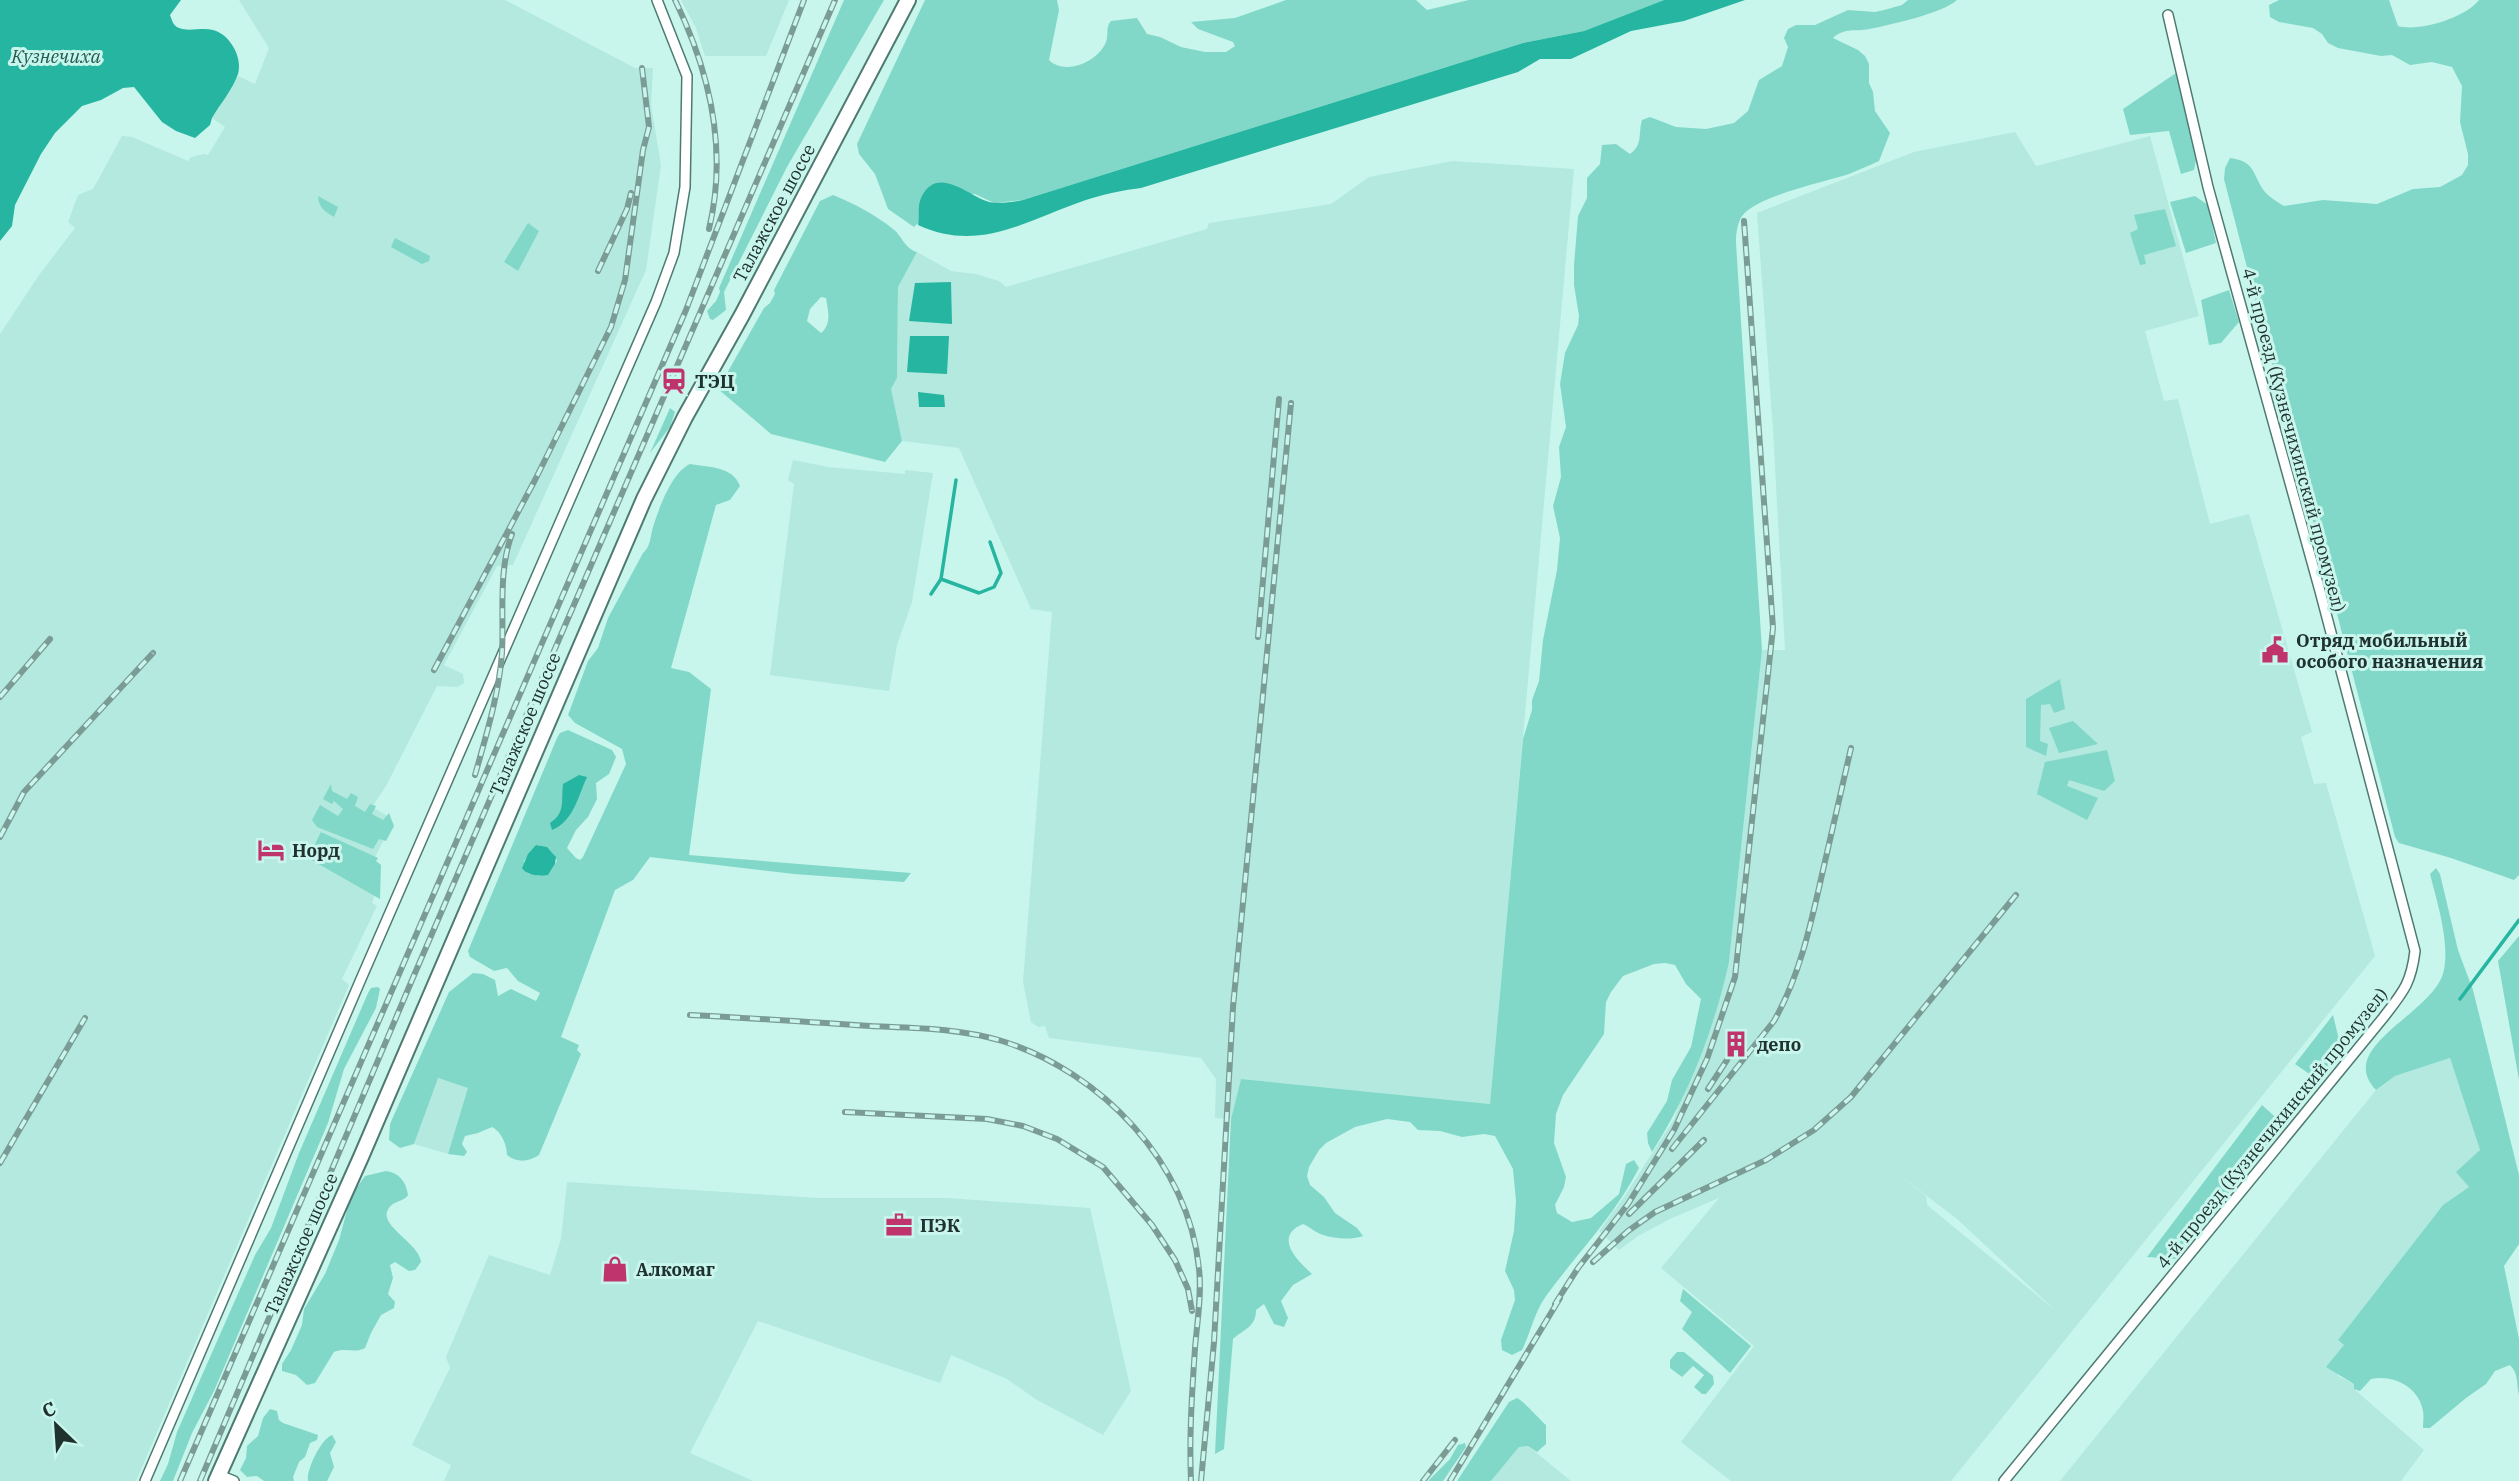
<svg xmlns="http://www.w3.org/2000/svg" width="2519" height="1481" font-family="'IBM Plex Serif',serif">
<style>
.built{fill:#b3e9de;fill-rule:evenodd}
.green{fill:#82d8c8;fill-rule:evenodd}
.water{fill:#26b5a1}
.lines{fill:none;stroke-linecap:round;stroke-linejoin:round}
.stream{stroke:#26b5a1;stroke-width:3.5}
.minor-casing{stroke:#4f7a71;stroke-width:12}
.primary-casing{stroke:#4f7a71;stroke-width:18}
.minor{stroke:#fff;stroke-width:9}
.primary{stroke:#fff;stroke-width:14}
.rail-casing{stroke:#7b9c95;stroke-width:6}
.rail{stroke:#c8f6ec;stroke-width:3.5;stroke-dasharray:10;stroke-linecap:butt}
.labels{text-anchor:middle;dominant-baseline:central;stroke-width:6;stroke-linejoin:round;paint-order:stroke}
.street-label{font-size:18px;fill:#20322f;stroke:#c8f6ec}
.poi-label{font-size:18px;font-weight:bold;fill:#20322f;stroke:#c8f6ec;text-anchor:start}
.water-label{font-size:19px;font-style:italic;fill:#255b52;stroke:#c8f6ec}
</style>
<rect width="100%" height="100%" fill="#c8f6ec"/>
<g class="built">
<path d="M239 0H505L635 68H653L651 105 661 165 646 270 513 565 497 566 444 665 463 674 464 683 458 687 437 686 386 786 372 807 386 815 392 824 373 861 376 891 372 903 377 906 342 979 349 985 136 1481H0V334L39 275 75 228 68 222 78 195 93 189 122 136 132 137 188 161 191 157 204 154 208 155 225 127 212 118 238 76 255 84 269 48Z"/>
<path d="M681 0H789L766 56H705L696 28Z"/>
<path d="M2015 132 2036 166 2150 136 2199 316 2145 331 2164 401 2178 399 2210 524 2249 514 2312 732 2301 737 2314 784 2326 783 2375 956 1951 1481H1731L1681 1442 1754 1346 1661 1268 1719 1198 1672 1218 1638 1236 1619 1250 1599 1231 1624 1197 1674 1119 1729 962 1762 650H1785L1773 430 1757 213 1914 152ZM1880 1160 1957 1219 2055 1310 1927 1205 1926 1196Z"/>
<path d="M1453 161 1574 169 1490 1104 1241 1079 1231 1119 1215 1118 1216 1079 1201 1058 1049 1038 1045 1026 1038 1027 1031 1022 1023 982 1052 612 1031 609 959 448 902 441 890 389 897 378 898 287 917 252 951 271 976 274 999 281 1006 287 1207 229 1209 223 1331 204 1369 177Z"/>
<path d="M793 460 828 467 905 474V470L933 473 912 602 897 645 889 691 770 675 794 484 788 480Z"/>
<path d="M2450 1058 2480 1150 2469 1187 2443 1205 2338 1340 2344 1345 2338 1376 2354 1384V1389L2424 1450 2401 1481H2060L2376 1090 2395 1076Z"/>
<path d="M437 1078 469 1088 448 1154 414 1144Z"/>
<path d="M567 1182 818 1198H947L1090 1208 1131 1391 1103 1435 1037 1400 1007 1379 951 1355 940 1383 758 1321 690 1453 753 1481H444L451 1465 412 1445 450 1368 446 1357 489 1255 550 1275 561 1239Z"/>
<path d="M1528 1446 1571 1481H1491L1519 1447Z"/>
</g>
<g class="green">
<path d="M844 0H884L787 167 724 292 726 310 713 320 710 319 707 311 716 301 720 292 719 288Z"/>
<path d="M925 0H1057L1059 10 1049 60C1065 76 1098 62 1106 42 1109 34 1105 28 1111 21L1137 18 1147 34 1160 37 1181 47 1205 52H1226L1235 46 1233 42 1198 29 1191 22 1235 18 1286 0H1416L1427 10 1469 0H1664L1584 31 1523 43 1023 200 994 203 975 194 920 201V221L914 227 888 209 875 174 859 154 857 144Z"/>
<path d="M1908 0H1957C1943 13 1890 25 1869 29 1855 32 1845 27 1833 38L1858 50 1865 56 1869 64V83L1873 92 1875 111 1890 133 1879 161C1870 165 1859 170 1849 174 1824 182 1757 196 1742 216 1737 224 1736 234 1736 243L1762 650 1729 962C1714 1029 1690 1093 1652 1152L1648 1143 1647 1133 1667 1101 1672 1080 1691 1047 1701 999 1686 984 1675 965 1665 963 1654 964 1623 976 1611 992 1606 1002 1604 1034 1563 1095 1556 1114 1554 1143 1566 1177 1564 1187 1555 1205 1557 1213 1572 1222 1591 1218 1619 1194 1626 1164 1634 1160 1639 1168C1613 1218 1579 1251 1546 1296 1534 1313 1531 1332 1522 1350L1512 1355 1502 1350 1501 1340 1515 1300 1514 1290 1505 1271 1514 1231 1516 1201 1513 1169 1495 1136 1484 1134 1462 1137 1440 1131 1418 1130 1410 1122 1387 1119 1355 1127 1326 1143 1319 1150 1309 1167 1307 1176 1310 1185 1324 1197 1335 1213 1357 1228 1363 1236C1351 1240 1335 1239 1323 1235 1316 1233 1310 1227 1303 1224 1273 1237 1297 1260 1312 1274L1293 1285 1281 1301 1288 1318 1284 1327 1274 1324 1264 1304 1256 1310C1256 1327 1244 1329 1233 1339L1224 1449 1215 1454 1231 1119 1241 1079 1490 1104 1523 739 1532 710V700L1539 681 1543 640 1557 570 1560 538 1553 506 1561 477 1559 447 1566 427 1560 384 1565 353 1578 325 1579 316 1574 285V265L1578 216 1587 198V178L1600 164 1602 145 1616 144 1630 154C1643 145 1638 134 1642 120L1650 117 1676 127 1706 129 1734 123 1748 111 1759 80 1782 66 1788 47 1784 38 1788 29 1796 25H1815L1848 10 1875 12 1884 10 1902 5Z"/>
<path d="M2279 0H2389L2398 26C2419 32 2465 18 2479 0H2519V875L2514 880 2451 858 2399 843 2395 837 2224 179 2225 168 2230 158C2256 161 2252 175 2265 192 2271 198 2277 202 2284 206L2323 200 2377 204 2413 189 2440 187 2462 175 2468 165V154L2460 122 2462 86 2452 67 2432 62 2410 65 2392 55 2381 56 2338 48 2328 43 2322 34 2313 28 2279 22 2270 17 2269 5Z"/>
<path d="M2176 73 2197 155 2194 170 2181 174 2169 131 2130 135 2123 109Z"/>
<path d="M833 195C853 203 876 215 893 229 903 237 904 248 917 252L898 287 897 378 891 389 902 441 885 462 771 434 718 389 764 308 770 303 775 294 774 290 820 201ZM821 297 826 298C828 311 832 324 821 333L807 321 810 309Z"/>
<path d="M318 196 338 207 334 217C324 211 319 208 318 196Z"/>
<path d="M2195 196 2208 205 2216 243 2186 253 2170 202Z"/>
<path d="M2165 209 2176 246 2144 255 2146 264 2140 265 2130 233 2138 229 2134 215Z"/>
<path d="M528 223 539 231 518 271 504 262Z"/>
<path d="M395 238 430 256 429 261 422 264 391 247Z"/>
<path d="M2229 290 2239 322 2221 343 2209 345 2201 300Z"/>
<path d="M670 408 675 412 670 427 650 453Z"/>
<path d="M690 464C707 467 733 466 740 486L730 500 716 505 671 668 689 672 711 689 689 855 911 873 904 882 794 874 650 857 633 880 615 890 561 1037 579 1045 577 1050 581 1054 539 1155C528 1162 517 1163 507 1155 507 1145 501 1131 492 1127L478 1133 465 1136 462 1144 467 1152 464 1156 448 1154 468 1088 438 1078 414 1144 400 1148 389 1140 390 1124 449 992 473 973 483 974 495 980 498 996 511 989 536 1001 540 993 518 981 507 968 494 971 470 957 468 951 557 738 560 733 568 730 612 750 616 757 609 774 596 783 597 799 588 817 576 830 567 848 576 858 580 860 583 857 626 764 622 749 575 723 568 715 588 661 598 648 608 618 643 553C651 546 650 537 653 527 659 508 672 472 690 464ZM537 845C548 848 553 850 557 861L548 875 539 876 527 873 524 861Z"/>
<path d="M2060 679 2065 709 2054 713 2050 704 2041 705 2040 741 2048 744 2046 756 2026 747V699Z"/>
<path d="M2073 721 2098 744 2059 753 2049 728Z"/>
<path d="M2107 750 2115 781 2104 791 2069 780 2067 786 2098 798 2087 820 2037 794 2045 762Z"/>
<path d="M331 784 332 791 347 799 351 793 358 797 355 806 365 812 370 804 376 806 372 814 383 820 389 813 394 826 386 841 379 839 373 849 317 827 312 820 320 805 338 816 343 809 334 801 332 804 323 799Z"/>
<path d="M321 832 378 858 376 861 381 865 380 899 308 858Z"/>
<path d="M2436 868 2440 874 2458 950 2473 990 2519 1175V1244L2504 1266 2519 1339V1395C2516 1383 2519 1374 2510 1365L2495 1371 2486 1384 2466 1398 2430 1428H2423C2423 1423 2424 1416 2423 1411 2419 1387 2393 1374 2371 1379L2360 1391 2354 1389V1384L2326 1367 2344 1345 2338 1340 2443 1205 2469 1187 2456 1172 2480 1150 2450 1058 2395 1076 2376 1090C2335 1047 2430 1015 2443 974 2451 945 2437 902 2430 874Z"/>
<path d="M2519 936V1080L2498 961Z"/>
<path d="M378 987 380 989 376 1008 344 1069 328 1123 214 1391 192 1433 173 1481H160L168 1464 177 1432 255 1255 271 1228 299 1153 368 993 371 988Z"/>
<path d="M2333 1015 2342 1052 2321 1082 2295 1064Z"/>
<path d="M2262 1105 2283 1124 2176 1259 2147 1257Z"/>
<path d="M386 1171C400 1173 406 1182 408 1195 403 1203 391 1200 387 1212 382 1227 420 1245 421 1262L415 1270 409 1271 395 1262 390 1265 393 1278 388 1294 395 1302 394 1308 381 1315 371 1333 365 1348C355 1354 346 1347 334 1352L315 1383 307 1385 296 1375 282 1371V1364L291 1350 302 1325 304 1309 325 1274 339 1240 351 1196 365 1176Z"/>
<path d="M1683 1289 1751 1346 1730 1373 1682 1329 1692 1312 1680 1301Z"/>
<path d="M1677 1352H1684L1713 1376 1714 1384 1706 1394H1702L1694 1387 1704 1375 1693 1366 1682 1377 1670 1368V1360Z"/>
<path d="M1517 1398C1526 1403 1538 1418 1546 1425V1444L1537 1452 1528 1446 1519 1447 1491 1481H1457L1509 1402Z"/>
<path d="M270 1409 277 1411 279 1420 283 1423 318 1435 317 1440 310 1443 305 1457 299 1462 293 1477 294 1481H264L257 1476 247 1477 240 1470 246 1458 247 1446 258 1436 263 1418Z"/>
<path d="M332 1435 336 1442 330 1453 334 1467 327 1481H308C306 1470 321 1439 332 1435Z"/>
<path d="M1465 1443 1466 1447 1443 1481H1428L1450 1459 1458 1445Z"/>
</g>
<g class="water">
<path d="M0 0H181L170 15C172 20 173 26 179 28 189 32 202 27 213 30 230 34 243 58 238 74 233 89 220 104 212 118L210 125 195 138 176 131 162 122 134 87 123 88 101 100 82 106 55 133 41 154 15 205 12 226 0 241Z"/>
<path d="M1664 0H1745L1684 21 1631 31 1571 59H1540L1518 72 1141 188C1122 190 1101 195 1083 201 1025 221 979 253 918 225 920 216 917 207 921 198 937 164 968 196 989 202 999 204 1013 202 1023 200L1523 43 1584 31Z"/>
<path d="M951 282 952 324 909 321 915 283Z"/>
<path d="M910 336H949L947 374 907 372Z"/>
<path d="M918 392 944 395 945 407H919Z"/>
<path d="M579 775 587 777C578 796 574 821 552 830L550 823C566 813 561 800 563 784Z"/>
<path d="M536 845 547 847 556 857 555 864 548 875C540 877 526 875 522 868L528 854Z"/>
</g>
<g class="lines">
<g class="stream">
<path d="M941 579 979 593 994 587 1001 573 990 542"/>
<path d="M931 594 941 579 956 480"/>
<path d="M2460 999 2519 920"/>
</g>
<g class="minor-casing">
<g id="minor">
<path d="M219 1475 234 1481"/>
<path d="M145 1481 361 979 656 302 674 253 685 187 687 76 657 0"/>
<path d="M2004 1481 2383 1018C2403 992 2411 984 2415 951L2320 591 2208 187 2168 15"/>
</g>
</g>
<g class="primary-casing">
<path id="primary" d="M216 1481 361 1157 644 499 685 417 742 315 908 0"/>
</g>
<use href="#minor" class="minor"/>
<use href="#primary" class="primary"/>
<g class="rail-casing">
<g id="rail">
<path d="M675 0C710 72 728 150 709 229"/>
<path d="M598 271 627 209 631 193"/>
<path d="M1258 637 1279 399"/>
<path d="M434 670 535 480 611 327 625 280 643 150 649 127 642 68"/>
<path d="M0 697 50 639"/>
<path d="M475 775C486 736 499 694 502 653 504 614 498 571 512 534"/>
<path d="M0 837 24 792 153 653"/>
<path d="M690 1015C750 1018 810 1022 870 1026 914 1028 959 1028 1002 1041 1101 1072 1189 1163 1199 1269 1202 1294 1197 1323 1195 1348 1192 1393 1189 1436 1191 1481"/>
<path d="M1708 1089 1727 1060"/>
<path d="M845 1112 987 1119 1023 1126 1057 1139 1103 1167 1152 1225 1175 1260 1188 1289 1192 1311"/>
<path d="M1672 1149 1774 1021C1799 977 1810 928 1821 879 1831 835 1841 792 1851 748"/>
<path d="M0 1163 85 1018"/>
<path d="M1629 1214 1704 1140"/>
<path d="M1593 1262 1628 1231 1655 1212 1766 1160 1814 1130 1851 1097 2016 895"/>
<path d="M1555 1304 1578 1268 1628 1204 1674 1130 1707 1059 1735 977 1773 628 1744 221"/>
<path d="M180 1481 686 310 804 0"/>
<path d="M200 1481 412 980 835 0"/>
<path d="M1201 1481 1214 1342 1233 1007 1291 403"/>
<path d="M1423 1481 1455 1440"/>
<path d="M1450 1481 1560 1298"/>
</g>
</g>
<use href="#rail" class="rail"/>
</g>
<defs>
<g id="station-bare" transform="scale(2.1)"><path d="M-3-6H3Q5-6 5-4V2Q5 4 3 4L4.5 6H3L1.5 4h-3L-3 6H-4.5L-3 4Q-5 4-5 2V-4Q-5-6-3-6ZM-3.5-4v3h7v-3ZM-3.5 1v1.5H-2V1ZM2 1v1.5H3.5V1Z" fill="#bf346c" stroke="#c8f6ec" stroke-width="2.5" paint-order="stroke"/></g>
<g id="civic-bare" transform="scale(2.1)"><path d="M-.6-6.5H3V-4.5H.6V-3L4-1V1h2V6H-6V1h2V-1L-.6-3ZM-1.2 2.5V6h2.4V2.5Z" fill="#bf346c" stroke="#c8f6ec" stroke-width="2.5" paint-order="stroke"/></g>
<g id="hotel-bare" transform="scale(2.1)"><path d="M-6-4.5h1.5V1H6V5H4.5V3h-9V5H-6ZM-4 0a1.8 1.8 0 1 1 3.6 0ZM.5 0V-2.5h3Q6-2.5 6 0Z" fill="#bf346c" stroke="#c8f6ec" stroke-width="2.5" paint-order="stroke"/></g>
<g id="building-bare" transform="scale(2.1)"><path d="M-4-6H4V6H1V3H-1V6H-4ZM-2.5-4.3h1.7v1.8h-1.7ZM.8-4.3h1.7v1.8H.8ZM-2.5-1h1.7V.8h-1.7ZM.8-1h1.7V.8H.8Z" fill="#bf346c" stroke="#c8f6ec" stroke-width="2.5" paint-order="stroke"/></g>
<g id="office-bare" transform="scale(2.1)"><path d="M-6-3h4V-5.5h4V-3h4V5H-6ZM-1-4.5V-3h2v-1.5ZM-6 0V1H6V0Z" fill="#bf346c" stroke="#c8f6ec" stroke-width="2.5" paint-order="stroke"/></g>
<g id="shop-bare" transform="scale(2.1)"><path d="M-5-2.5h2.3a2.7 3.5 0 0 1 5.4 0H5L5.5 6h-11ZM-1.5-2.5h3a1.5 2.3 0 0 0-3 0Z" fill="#bf346c" stroke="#c8f6ec" stroke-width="2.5" paint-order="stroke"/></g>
</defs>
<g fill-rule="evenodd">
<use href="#station-bare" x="674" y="381"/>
<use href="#civic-bare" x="2275" y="650"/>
<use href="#hotel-bare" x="271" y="850"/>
<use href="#building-bare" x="1736" y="1044"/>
<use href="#office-bare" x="899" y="1225"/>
<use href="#shop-bare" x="615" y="1269"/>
</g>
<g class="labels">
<g class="street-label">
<text transform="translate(774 213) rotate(-62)">Талажское шоссе</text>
<text transform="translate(2294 440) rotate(75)">4-й проезд (Кузнечихинский промузел)</text>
<text transform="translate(525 724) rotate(-67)">Талажское шоссе</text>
<text transform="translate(2272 1128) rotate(-51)">4-й проезд (Кузнечихинский промузел)</text>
<text transform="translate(301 1244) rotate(-66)">Талажское шоссе</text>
</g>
<g class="poi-label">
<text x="695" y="381">ТЭЦ</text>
<text x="2296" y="640">Отряд мобильный<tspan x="2296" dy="21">особого назначения</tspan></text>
<text x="292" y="850">Норд</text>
<text x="1757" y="1044">депо</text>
<text x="920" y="1225">ПЭК</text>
<text x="636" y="1269">Алкомаг</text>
</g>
<g class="water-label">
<text x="56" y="56">Кузнечиха</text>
</g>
</g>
<g transform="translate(56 1425) rotate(335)" stroke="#c8f6ec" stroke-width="5" paint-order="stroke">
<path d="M0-5L12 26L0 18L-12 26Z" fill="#20322f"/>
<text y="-10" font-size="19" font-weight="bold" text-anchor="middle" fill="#20322f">С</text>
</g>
</svg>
